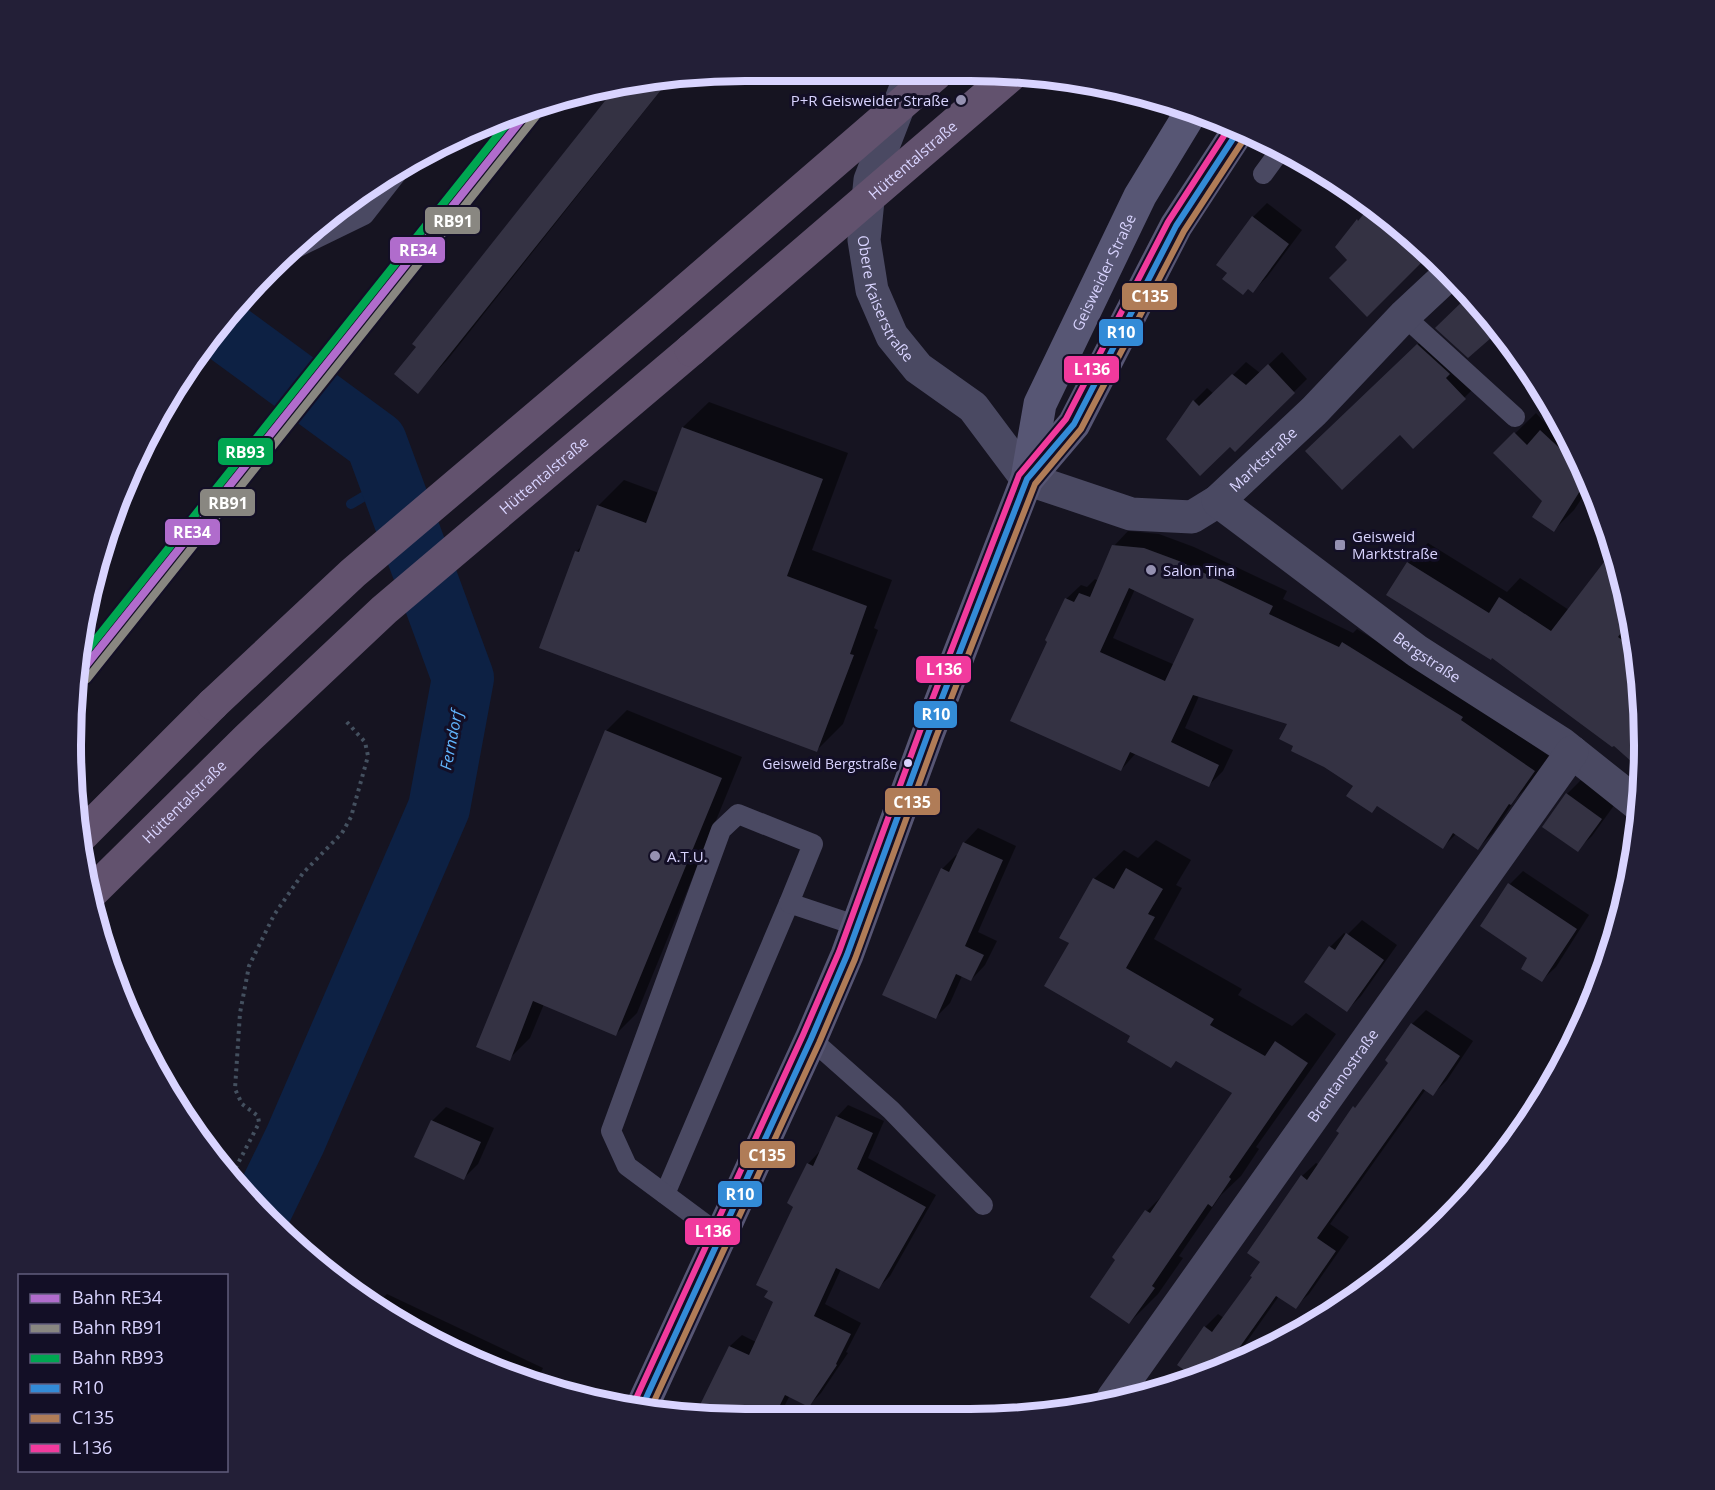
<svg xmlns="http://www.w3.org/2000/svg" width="1715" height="1490" font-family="'Open Sans',sans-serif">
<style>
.water{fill:#0d2144}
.shadow{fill:#0007;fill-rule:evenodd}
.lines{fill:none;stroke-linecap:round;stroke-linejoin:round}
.stream{stroke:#0d2144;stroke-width:10}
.river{stroke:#0d2144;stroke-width:62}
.building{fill:#343243;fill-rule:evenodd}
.path{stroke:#44505f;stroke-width:4;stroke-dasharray:3 4.5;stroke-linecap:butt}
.service{stroke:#4a4962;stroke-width:20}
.minor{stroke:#4a4962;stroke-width:33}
.secondary{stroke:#575674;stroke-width:33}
.trunk{stroke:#62526e;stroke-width:33}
.trunk-bridge{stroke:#62526e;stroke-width:33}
.bus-1-casing{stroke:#130f26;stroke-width:10}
.bus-2-casing{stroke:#130f26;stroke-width:10}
.bus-3-casing{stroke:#130f26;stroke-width:10}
.bus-1{stroke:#338bd7;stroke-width:6}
.bus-2{stroke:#b07c57;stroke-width:6}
.bus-3{stroke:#f13a9d;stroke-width:6}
.rail-1-casing{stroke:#130f26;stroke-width:12}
.rail-2-casing{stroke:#130f26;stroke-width:12}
.rail-3-casing{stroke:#130f26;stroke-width:12}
.rail-1{stroke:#b06ccc;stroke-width:8}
.rail-2{stroke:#898781;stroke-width:8}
.rail-3{stroke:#00a651;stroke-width:8}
.poi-dot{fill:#9591b1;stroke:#130f26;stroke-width:2}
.bus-dot{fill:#d9d4ff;stroke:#130f26;stroke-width:2}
.labels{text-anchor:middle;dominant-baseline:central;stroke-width:6;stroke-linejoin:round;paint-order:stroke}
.bus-label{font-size:14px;fill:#d9d4ff;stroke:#130f26;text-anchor:end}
.poi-label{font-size:15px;fill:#d9d4ff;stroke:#130f26;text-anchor:start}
.street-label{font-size:15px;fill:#d9d4ff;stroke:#130f26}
.water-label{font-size:16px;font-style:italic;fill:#62b6ff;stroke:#130f26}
.rim{fill:none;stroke:#d9d4ff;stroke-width:8}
.line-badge{stroke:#130f26;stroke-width:2}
.badge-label{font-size:16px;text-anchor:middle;font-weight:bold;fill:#fff}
</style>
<rect width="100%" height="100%" fill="#161421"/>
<path class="water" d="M166 1089C173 1090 177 1094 183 1099 200 1111 204 1125 209 1145Z"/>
<g class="shadow">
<path d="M669 80 448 359 424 385 618 87Z"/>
<path d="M1267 203 1302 230 1267 277 1253 291 1229 273 1253 217Z"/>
<path d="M1373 205 1381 210 1431 257 1426 263 1423 259 1349 260 1337 247Z"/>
<path d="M1432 331 1479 383 1465 397 1400 433 1321 437Z"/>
<path d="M1282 352 1307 379 1235 450 1194 401 1207 388 1214 394 1246 362 1260 373Z"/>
<path d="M709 402 848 453 812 550 892 580 874 628 878 630 843 724 817 750 576 552 584 544 598 506 624 480 659 493 683 427Z"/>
<path d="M1536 413 1547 425 1557 414 1590 486 1574 510 1554 530 1544 501 1495 453Z"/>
<path d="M1128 531 1159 534 1194 547 1287 591 1283 599 1353 633 1357 629 1476 702 1475 705 1549 756 1525 789 1516 798 1493 833 1478 848 1457 833 1443 847 1378 805 1372 811 1355 785 1295 746 1289 723 1199 696 1185 728 1233 750 1223 771 1209 785 1136 753 1121 770 1066 599 1081 585 1087 587 1095 579 1099 581 1114 546ZM1135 589 1196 618 1175 665 1113 638Z"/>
<path d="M1428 543 1507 592 1520 578 1569 610 1615 553 1639 657 1642 769 1614 744 1492 656 1388 594 1408 563Z"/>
<path d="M627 710 742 757 637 1013 616 1034 544 1004 530 1038 509 1059 606 731Z"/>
<path d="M1581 780 1615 804 1592 836 1577 850 1567 794Z"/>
<path d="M978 828 1016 846 978 932 997 941 985 965 971 980 962 976 950 1003 936 1017 942 869 956 855 958 856 964 843Z"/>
<path d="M1156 840 1191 860 1176 885 1182 888 1154 939 1242 989 1238 995 1292 1026 1306 1013 1336 1034 1256 1147 1259 1149 1241 1176 1221 1195 1179 1256 1183 1258 1158 1294 1129 1323 1117 1260 1114 1257 1147 1211 1169 1189 1234 1092 1178 1060 1171 1066 1132 1035 1071 943 1094 879 1124 850 1138 858Z"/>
<path d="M1523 871 1589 915 1556 967 1542 980 1529 958 1510 884Z"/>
<path d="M1362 920 1397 945 1361 996 1347 1010 1330 947 1344 933 1347 935Z"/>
<path d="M1426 1010 1473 1041 1447 1080 1433 1094 1426 1089 1330 1224 1349 1237 1309 1294 1295 1307 1279 1296 1231 1364 1199 1378 1179 1364 1205 1327 1218 1314 1224 1318 1254 1276 1302 1176 1316 1163 1319 1165 1341 1132 1338 1130 1391 1062 1387 1060 1412 1024Z"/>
<path d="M848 1105 884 1121 868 1158 936 1195 890 1276 878 1288 841 1269 825 1304 861 1323 846 1352 848 1353 821 1393 809 1405 790 1395 778 1419H745L697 1415 730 1346 742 1335 756 1342 775 1301 795 1206 808 1164 819 1152 821 1153 837 1117Z"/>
<path d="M446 1107 494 1128 478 1164 464 1178 432 1121Z"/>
<path d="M387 1294 543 1368 536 1383 487 1368 373 1307Z"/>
</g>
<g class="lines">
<g class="stream">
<path d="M351 504 390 481"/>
<path d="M251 1177 277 1179"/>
</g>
<path class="river" d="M218 326 376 442 463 678 439 808 295 1140 260 1212"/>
</g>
<g class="building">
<path d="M669 80 418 394 394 374 416 347 412 344 616 87Z"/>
<path d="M1367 210 1390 229 1396 224 1429 255 1367 317 1329 278 1347 260 1335 247 1357 219 1358 221Z"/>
<path d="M1252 216 1289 244 1253 293 1248 289 1243 295 1222 279 1227 273 1216 265Z"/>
<path d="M1470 294 1477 301 1499 331 1468 358 1435 328Z"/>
<path d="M1417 344 1450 374 1446 378 1466 399 1413 449 1400 435 1342 490 1305 451Z"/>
<path d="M1268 364 1295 393 1235 452 1230 447 1200 476 1166 439 1193 400 1199 406 1232 374 1246 385Z"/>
<path d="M682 427 823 479 787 576 867 606 850 654 854 655 817 752 539 648 575 551 579 552 597 505 646 523Z"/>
<path d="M1540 430 1581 468 1587 480 1554 532 1532 517 1542 501 1493 453 1514 432 1527 445Z"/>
<path d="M1112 545 1144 548 1179 561 1273 606 1269 614 1339 647 1342 642 1463 717 1461 720 1535 771 1511 805 1509 804 1478 850 1453 833 1443 849 1377 806 1372 813 1346 796 1353 786 1324 767 1291 751 1293 746 1279 739 1287 724 1193 695 1171 742 1219 765 1209 787 1130 752 1121 771 1010 721 1047 642 1045 640 1065 598 1074 602 1079 593 1090 597ZM1129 588 1194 619 1165 681 1100 652Z"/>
<path d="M1614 549 1630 620 1618 637 1637 651 1626 665 1639 675 1642 771 1614 746 1612 747 1492 658 1491 660 1386 595 1407 562 1489 613 1499 597 1551 631Z"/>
<path d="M605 730 722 778 616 1036 533 1001 510 1061 476 1047Z"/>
<path d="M1566 793 1602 819 1578 852 1542 827Z"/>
<path d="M963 842 1003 860 965 946 984 955 971 981 956 974 936 1019 882 995 941 868 949 872Z"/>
<path d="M1126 868 1163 889 1148 914 1155 917 1126 968 1214 1019 1210 1025 1265 1056 1275 1041 1308 1063 1229 1177 1231 1179 1212 1207 1208 1204 1152 1286 1155 1288 1129 1324 1090 1297 1115 1260 1112 1257 1145 1210 1150 1213 1232 1093 1176 1061 1171 1068 1127 1042 1130 1036 1044 986 1069 943 1059 938 1093 878 1114 889Z"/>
<path d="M1508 883 1577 929 1542 982 1521 969 1527 958 1480 926Z"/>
<path d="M1346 933 1384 960 1347 1012 1304 982 1329 946 1335 950Z"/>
<path d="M1411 1023 1460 1056 1433 1096 1423 1089 1317 1238 1336 1251 1296 1309 1276 1296 1227 1365 1197 1379 1177 1365 1204 1326 1212 1332 1252 1277 1250 1276 1260 1262 1247 1253 1301 1175 1307 1180 1339 1133 1336 1131 1353 1106 1355 1108 1388 1063 1385 1060Z"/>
<path d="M836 1116 873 1133 857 1169 926 1207 879 1289 836 1268 814 1316 851 1334 836 1364 837 1365 809 1407 785 1395 773 1419H745L695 1415 729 1346 749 1355 773 1302 764 1297 768 1291 756 1285 793 1207 787 1203 807 1163 813 1166Z"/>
<path d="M431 1120 481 1142 464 1180 414 1157Z"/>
</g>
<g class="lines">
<path class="path" d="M232 1175 259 1123 258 1116 242 1104 235 1089 240 1013 249 966 274 915 303 873 342 833 351 817 368 756 365 742 345 720"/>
<g class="service">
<path d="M1263 174 1282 148"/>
<path d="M286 253 364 215 397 173"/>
<path d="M1404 316 1515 417"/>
<path d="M811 1039 891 1110 983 1205"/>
<path d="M665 1194 789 903"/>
<path d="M720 1235 627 1166 611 1131 721 830 738 814 813 844 789 903 858 926"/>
</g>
<g class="minor">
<path id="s1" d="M911 74 870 180 864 240 872 290 892 336 918 368 973 407 1027 479 1131 514 1192 517 1218 501 1314 411 1404 316 1449 274"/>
<path id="s2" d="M1218 501 1417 651 1562 744 1640 806"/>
<path id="s3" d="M1113 1398 1572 752"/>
</g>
<g class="secondary">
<path d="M1028 478 1074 424 1176 226 1240 128"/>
<path id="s4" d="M641 1409 811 1039 847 955 928 734 1027 479 1040 404 1140 196 1193 109"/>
</g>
<g class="trunk">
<path d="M81 836 213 704"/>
<path id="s5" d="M92 892 248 738 384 610 691 350"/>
</g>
<g class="trunk-bridge">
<path id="s6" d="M691 350 1011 75"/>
<path d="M213 704 353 573 656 316 936 74"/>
</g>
<g class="bus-1-casing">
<path id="bus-1" d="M641 1409 811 1039 847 955 928 734 1027 479 1074 424 1176 226 1240 128"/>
</g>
<g class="bus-2-casing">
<path id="bus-2" d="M650 1410 819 1043 855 959 936 737 1035 484 1081 429 1184 231 1248 133"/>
</g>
<g class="bus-3-casing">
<path id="bus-3" d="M633 1405 803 1035 839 952 920 731 1019 475 1066 419 1168 222 1231 125"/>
</g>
<use href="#bus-1" class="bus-1"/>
<use href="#bus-2" class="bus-2"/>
<use href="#bus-3" class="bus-3"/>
<g class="rail-1-casing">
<path id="rail-1" d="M80 673 530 109"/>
</g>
<g class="rail-2-casing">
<path id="rail-2" d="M87 679 537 115"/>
</g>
<g class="rail-3-casing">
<path id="rail-3" d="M81 658 514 115"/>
</g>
<use href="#rail-1" class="rail-1"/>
<use href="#rail-2" class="rail-2"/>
<use href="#rail-3" class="rail-3"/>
</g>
<g class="poi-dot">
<circle cx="961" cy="100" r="6"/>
<rect x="1334" y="539" width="12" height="12" rx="3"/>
<circle cx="1151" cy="570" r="6"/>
<circle cx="655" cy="856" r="6"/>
</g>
<circle class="bus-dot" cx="908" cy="763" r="5"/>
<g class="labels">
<g class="bus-label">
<text x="897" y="763">Geisweid Bergstraße</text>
</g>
<g class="poi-label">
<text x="949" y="100" text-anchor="end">P+R Geisweider Straße</text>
<text x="1352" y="536">Geisweid<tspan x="1352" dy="17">Marktstraße</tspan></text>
<text x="1163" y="570">Salon Tina</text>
<text x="667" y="856">A.T.U.</text>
</g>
<g class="street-label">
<text stroke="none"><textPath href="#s6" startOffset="292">Hüttentalstraße</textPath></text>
<text stroke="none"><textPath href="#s4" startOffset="1230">Geisweider Straße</textPath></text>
<text stroke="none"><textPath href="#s1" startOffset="237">Obere Kaiserstraße</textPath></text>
<text stroke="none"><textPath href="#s1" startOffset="736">Marktstraße</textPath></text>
<text stroke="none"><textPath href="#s5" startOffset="615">Hüttentalstraße</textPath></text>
<text stroke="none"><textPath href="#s2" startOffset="261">Bergstraße</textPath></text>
<text stroke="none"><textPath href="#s5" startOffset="129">Hüttentalstraße</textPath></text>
<text stroke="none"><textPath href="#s3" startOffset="396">Brentanostraße</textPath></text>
</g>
<g class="water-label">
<text transform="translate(451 740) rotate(-79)">Ferndorf</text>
</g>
</g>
<path d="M0 0H1715V1490H0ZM745 81H970A664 664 0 0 1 1634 745V745A664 664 0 0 1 970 1409H745A664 664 0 0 1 81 745V745A664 664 0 0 1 745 81Z" fill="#231f37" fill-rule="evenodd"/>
<path class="rim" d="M745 81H970A664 664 0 0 1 1634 745V745A664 664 0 0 1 970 1409H745A664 664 0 0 1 81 745V745A664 664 0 0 1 745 81Z"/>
<g class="line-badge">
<rect x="424" y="206" width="57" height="29" rx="6" fill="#898781"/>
<rect x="389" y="236" width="57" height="28" rx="6" fill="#b06ccc"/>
<rect x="1121" y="282" width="57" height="29" rx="6" fill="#b07c57"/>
<rect x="1098" y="318" width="46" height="29" rx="6" fill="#338bd7"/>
<rect x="1063" y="355" width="57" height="29" rx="6" fill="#f13a9d"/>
<rect x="217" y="437" width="57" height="29" rx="6" fill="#00a651"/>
<rect x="199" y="488" width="57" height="29" rx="6" fill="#898781"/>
<rect x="164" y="518" width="57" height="28" rx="6" fill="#b06ccc"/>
<rect x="915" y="655" width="57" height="29" rx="6" fill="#f13a9d"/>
<rect x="913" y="700" width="45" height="29" rx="6" fill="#338bd7"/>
<rect x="884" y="787" width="57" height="29" rx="6" fill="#b07c57"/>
<rect x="739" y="1140" width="57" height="29" rx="6" fill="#b07c57"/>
<rect x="717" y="1180" width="46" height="28" rx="6" fill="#338bd7"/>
<rect x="684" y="1217" width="57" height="29" rx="6" fill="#f13a9d"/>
</g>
<g class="badge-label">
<text x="453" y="227">RB91</text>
<text x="418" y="256">RE34</text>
<text x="1150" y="302">C135</text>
<text x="1121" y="338">R10</text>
<text x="1092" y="375">L136</text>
<text x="245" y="458">RB93</text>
<text x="228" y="509">RB91</text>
<text x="192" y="538">RE34</text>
<text x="944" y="675">L136</text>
<text x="936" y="720">R10</text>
<text x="912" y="808">C135</text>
<text x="767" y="1161">C135</text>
<text x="740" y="1200">R10</text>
<text x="713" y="1237">L136</text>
</g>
<rect x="18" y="1274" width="210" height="198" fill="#130f26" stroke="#625e7d" stroke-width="1.5"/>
<rect x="30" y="1294" width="30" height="9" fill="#b06ccc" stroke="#625e7d" stroke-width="1.5"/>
<text x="72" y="1304" font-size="18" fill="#d9d4ff">Bahn RE34</text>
<rect x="30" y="1324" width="30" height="9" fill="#898781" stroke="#625e7d" stroke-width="1.5"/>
<text x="72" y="1334" font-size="18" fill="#d9d4ff">Bahn RB91</text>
<rect x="30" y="1354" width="30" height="9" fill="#00a651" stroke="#625e7d" stroke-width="1.5"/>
<text x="72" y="1364" font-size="18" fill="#d9d4ff">Bahn RB93</text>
<rect x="30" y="1384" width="30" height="9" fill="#338bd7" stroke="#625e7d" stroke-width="1.5"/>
<text x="72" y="1394" font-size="18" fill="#d9d4ff">R10</text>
<rect x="30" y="1414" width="30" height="9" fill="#b07c57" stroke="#625e7d" stroke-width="1.5"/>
<text x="72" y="1424" font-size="18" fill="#d9d4ff">C135</text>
<rect x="30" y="1444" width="30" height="9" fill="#f13a9d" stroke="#625e7d" stroke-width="1.5"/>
<text x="72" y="1454" font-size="18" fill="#d9d4ff">L136</text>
</svg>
